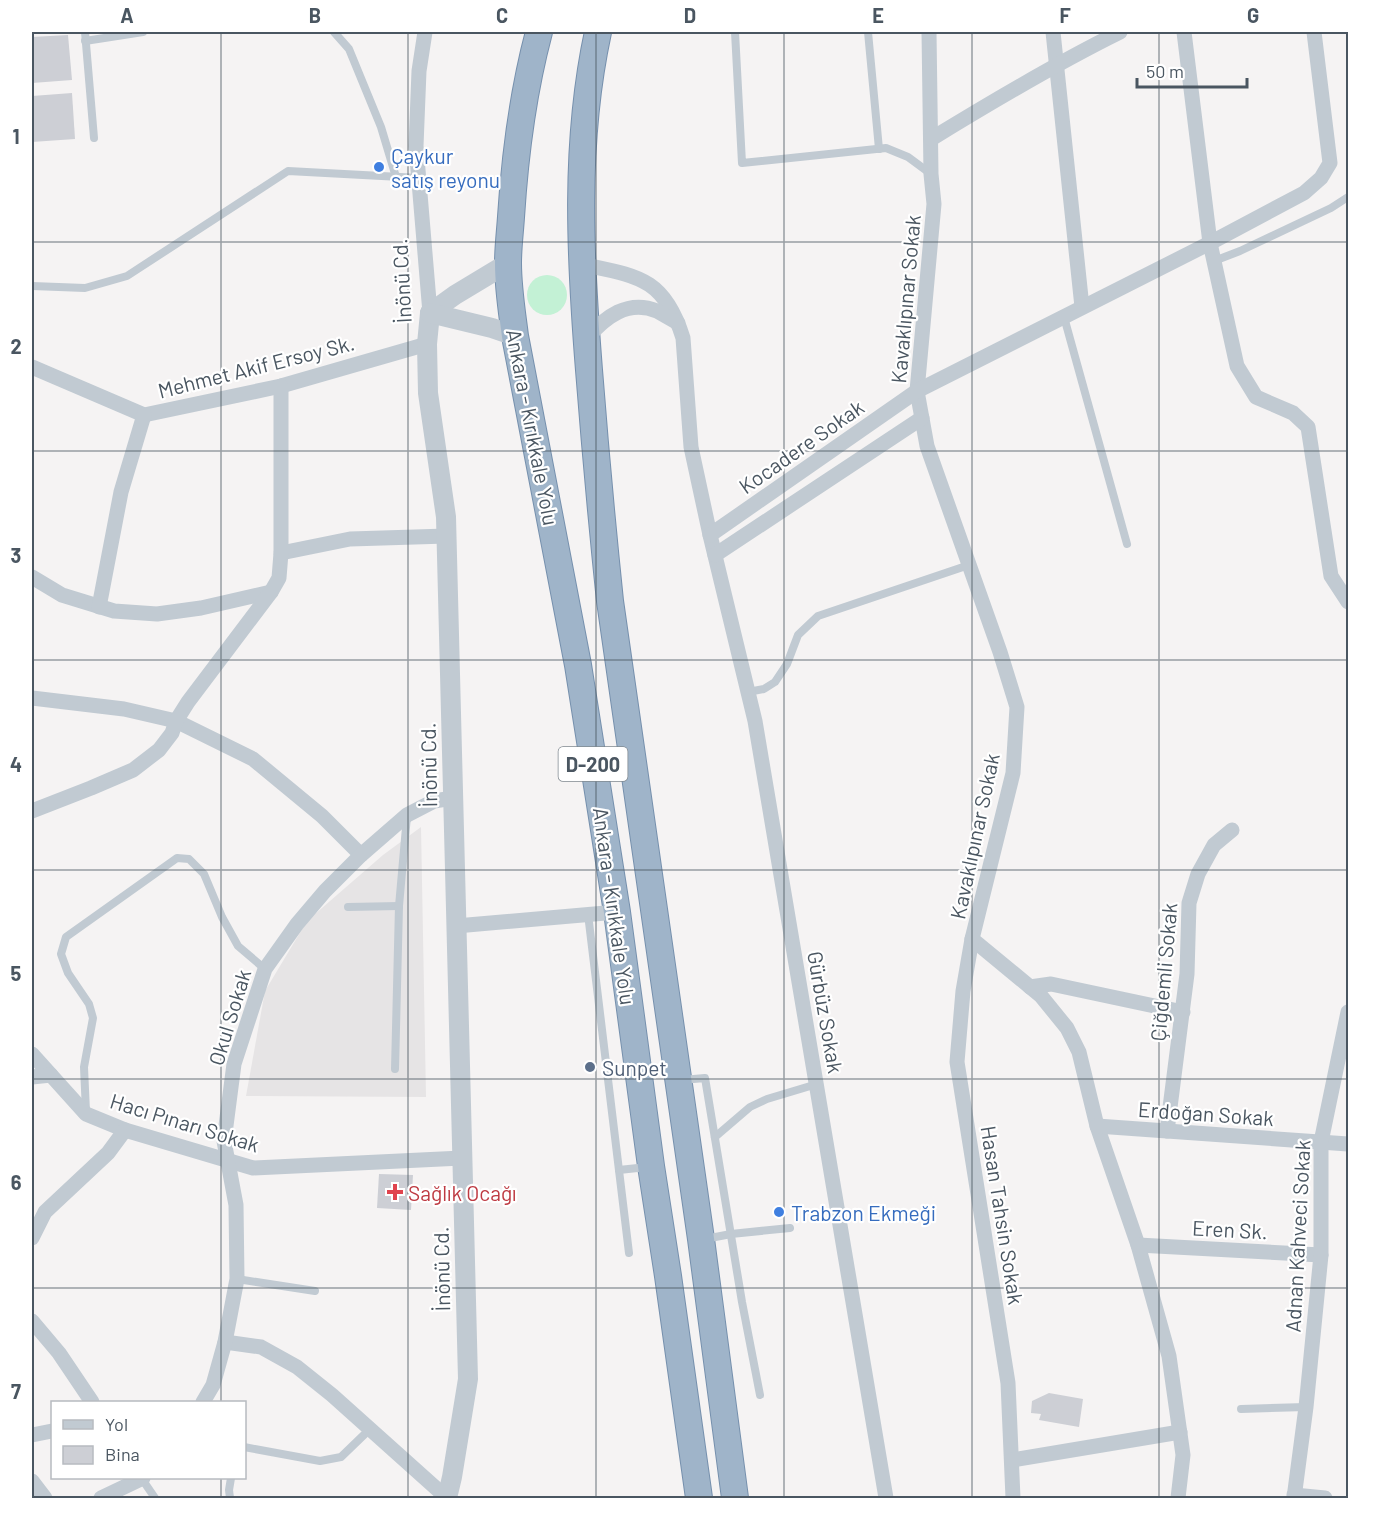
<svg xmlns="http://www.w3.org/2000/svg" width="1380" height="1530" font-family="Barlow,sans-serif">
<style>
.education{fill:#e6e4e5}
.green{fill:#c3f1d5}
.building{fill:#cdcfd5}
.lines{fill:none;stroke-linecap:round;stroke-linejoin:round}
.trunk-casing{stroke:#7690ad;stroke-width:28}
.service{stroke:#c1cad2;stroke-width:8}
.minor{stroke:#c1cad2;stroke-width:15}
.tertiary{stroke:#c1cad2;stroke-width:20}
.trunk{stroke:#9fb4c9;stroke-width:26}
.grid{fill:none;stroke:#4a5661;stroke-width:1.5;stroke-opacity:0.55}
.shop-dot{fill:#3f7fe0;stroke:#fff;stroke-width:2}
.service-dot{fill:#5c6f8a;stroke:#fff;stroke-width:2}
.health-dot{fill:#e0444e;stroke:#fff;stroke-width:2}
.labels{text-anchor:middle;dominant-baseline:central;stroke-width:4.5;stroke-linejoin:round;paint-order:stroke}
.shield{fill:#fff;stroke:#808990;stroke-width:1.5}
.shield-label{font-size:20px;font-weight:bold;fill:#4a5661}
.shop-label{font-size:21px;fill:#366cbe;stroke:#fff;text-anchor:start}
.street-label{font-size:21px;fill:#4a5661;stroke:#fff}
.service-label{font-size:21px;fill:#4e5e75;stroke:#fff;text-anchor:start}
.health-label{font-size:21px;fill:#be3a42;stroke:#fff;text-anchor:start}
.neatline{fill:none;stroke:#4a5661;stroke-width:2}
.grid-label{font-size:20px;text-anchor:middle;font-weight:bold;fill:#4a5661}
</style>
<rect width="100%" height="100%" fill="#f5f3f3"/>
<path class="education" d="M421 827 426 1097 246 1096 265 991 307 921 383 855Z"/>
<circle class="green" cx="547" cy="295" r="20"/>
<g class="building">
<path d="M68 35 72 80 32 83V37Z"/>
<path d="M72 93 75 139 32 142V96Z"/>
<path d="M379 1174 413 1175 411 1210 377 1208Z"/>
<path d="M1049 1393 1083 1399 1079 1427 1039 1420 1041 1414 1031 1413 1032 1401Z"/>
</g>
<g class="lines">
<g class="trunk-casing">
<g id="trunk">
<path d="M539 32C523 92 515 154 511 217 510 232 508 248 508 263 508 288 512 312 515 336L578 665 617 912 651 1166 668 1276 699 1498"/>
<path d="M598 32C574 143 580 257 589 370 595 447 602 524 610 601L701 1239 735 1498"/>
</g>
</g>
<g class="service">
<path d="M85 32 94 138"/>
<path d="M334 32 349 49 381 127 396 177"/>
<path d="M735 32 742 163 886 148 908 157 931 174"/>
<path d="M868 32 879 149"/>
<path d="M85 41 143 32"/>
<path d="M1214 261 1240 251 1331 208 1348 197"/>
<path d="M32 286 85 288 127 276 288 171 419 178"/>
<path d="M1064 317 1127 544"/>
<path d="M748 692 764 689 775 682 787 664 798 635 818 616 969 565"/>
<path d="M348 907 399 906"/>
<path d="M588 914 629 1253"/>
<path d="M395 1069 399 906 407 816"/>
<path d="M682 1080 705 1078 742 1302 760 1395"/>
<path d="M86 1112 84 1067 93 1018 89 1004 68 973 61 954 66 937 177 858 189 859 204 874 222 917 238 946 265 969"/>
<path d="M715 1137 750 1107 767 1099 817 1084"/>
<path d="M619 1170 647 1167"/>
<path d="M705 1239 731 1234 790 1228"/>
<path d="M237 1279 315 1291"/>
<path d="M1241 1409 1306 1407"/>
<path d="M244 1447 320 1461 341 1457 370 1429"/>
<path d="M142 1479 155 1498"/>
<path d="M230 1498 229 1490 231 1478"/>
</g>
<g class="minor">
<path d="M425 32 419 71 416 146 430 313"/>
<path d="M929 32 931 174 934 204 917 391 927 446 1000 652 1017 707 1013 773 972 939 1041 996 1067 1028 1079 1052 1097 1126 1138 1245 1169 1356 1183 1455 1178 1498"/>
<path d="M1053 32 1082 307"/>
<path d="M1184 32 1210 243 1237 366 1256 397 1293 413 1308 427 1331 576 1348 602"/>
<path d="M931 139C993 101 1055 64 1120 32"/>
<path d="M581 264C637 276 664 277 683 338L691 447 710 535 755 721 886 1498"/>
<path d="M587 338C605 317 628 299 657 311 664 315 671 319 678 323"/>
<path d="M32 367 144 415 281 386 427 344"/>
<path d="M710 535 917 391 1210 243 1304 193 1321 178 1330 163 1314 32"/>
<path d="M281 553 350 539 447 536"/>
<path d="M715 555 922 418"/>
<path d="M32 577 62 595 114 611 157 614 201 608 271 592"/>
<path d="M99 607 121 492 144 415"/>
<path d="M32 698 124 709 176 721 253 759 322 816 361 855"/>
<path d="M32 811 91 788 133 770 159 750 172 733 176 721 188 702 271 592 279 578 281 553V386"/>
<path d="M456 926 617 912"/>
<path d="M972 939 963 991 957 1062 1008 1383 1013 1498"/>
<path d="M1030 987 1051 984 1183 1012"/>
<path d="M32 1054 86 1114 125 1130 253 1168 462 1158"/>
<path d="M32 1077 51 1075"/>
<path d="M1097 1126 1348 1144"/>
<path d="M1167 1131 1187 974 1189 903 1198 874 1214 845 1232 830"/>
<path d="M32 1238 45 1212 108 1153 125 1130"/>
<path d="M1138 1245 1321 1255"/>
<path d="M32 1321 59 1353 92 1402"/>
<path d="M225 1342 261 1347 297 1367 332 1395 447 1498"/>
<path d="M203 1402 213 1385 225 1342 237 1279 236 1205 224 1141 234 1064 265 969 297 924 325 891 361 855 407 815 434 801 453 798"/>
<path d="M32 1435 52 1431"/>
<path d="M1012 1460 1180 1432"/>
<path d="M32 1481 45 1498"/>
<path d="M1294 1495 1325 1498"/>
<path d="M101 1498 143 1478"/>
<path d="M1294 1498 1306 1407 1321 1255V1142L1348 1012"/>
</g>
<g class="tertiary">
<path d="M430 313 427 344 428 393 446 517 468 1379 452 1477 447 1498"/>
<path d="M430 313 455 295 508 263"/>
<path d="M430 313 492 328 515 336"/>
</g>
<use href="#trunk" class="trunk"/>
</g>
<path class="grid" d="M221 32V1402M408 32V1498M596 32V1498M784 32V1498M972 32V1498M1159 32V1498M32 242H1348M32 451H1348M32 660H1348M32 870H1348M32 1079H1348M32 1288H1348M221 1478V1498"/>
<g class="shop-dot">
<circle cx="379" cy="167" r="6"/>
<circle cx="779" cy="1212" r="6"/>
</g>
<circle class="service-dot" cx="590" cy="1067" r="6"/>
<path class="health-dot" d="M392 1183h6v6h6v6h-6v6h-6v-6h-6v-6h6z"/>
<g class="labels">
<rect class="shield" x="558.5" y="747" width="69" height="34" rx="4.5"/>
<g class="shield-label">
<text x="593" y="764">D-200</text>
</g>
<g class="shop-label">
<text x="391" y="155">Çaykur<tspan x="391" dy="24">satış reyonu</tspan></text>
<text x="791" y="1212">Trabzon Ekmeği</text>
</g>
<g class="street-label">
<text transform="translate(401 281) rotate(-93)">İnönü Cd.</text>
<text transform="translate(905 299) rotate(-85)">Kavaklıpınar Sokak</text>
<text transform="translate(256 366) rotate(-14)">Mehmet Akif Ersoy Sk.</text>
<text transform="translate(533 427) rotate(79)">Ankara - Kırıkkale Yolu</text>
<text transform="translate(801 446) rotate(-35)">Kocadere Sokak</text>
<text transform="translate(428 765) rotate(-91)">İnönü Cd.</text>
<text transform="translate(974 836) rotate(-78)">Kavaklıpınar Sokak</text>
<text transform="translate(615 906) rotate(82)">Ankara - Kırıkkale Yolu</text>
<text transform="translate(1163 972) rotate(-85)">Çiğdemli Sokak</text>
<text transform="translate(826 1012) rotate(80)">Gürbüz Sokak</text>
<text transform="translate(229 1017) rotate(-73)">Okul Sokak</text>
<text transform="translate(1206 1113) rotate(4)">Erdoğan Sokak</text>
<text transform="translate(185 1122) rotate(17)">Hacı Pınarı Sokak</text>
<text transform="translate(1003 1215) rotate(81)">Hasan Tahsin Sokak</text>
<text transform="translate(1230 1229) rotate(3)">Eren Sk.</text>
<text transform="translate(1297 1236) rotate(-87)">Adnan Kahveci Sokak</text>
<text transform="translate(441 1269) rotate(-91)">İnönü Cd.</text>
</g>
<g class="service-label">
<text x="602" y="1067">Sunpet</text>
</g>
<g class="health-label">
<text x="408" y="1192">Sağlık Ocağı</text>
</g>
</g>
<rect width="1380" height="1530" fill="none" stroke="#ffffff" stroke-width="66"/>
<rect x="51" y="1401" width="195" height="78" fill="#ffffff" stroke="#b7bbc0" stroke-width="1.5"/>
<rect x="63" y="1420" width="30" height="9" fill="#c1cad2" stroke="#b7bbc0" stroke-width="1.5"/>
<text x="105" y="1431" font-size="18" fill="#4a5661">Yol</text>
<rect x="63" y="1446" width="30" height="18" fill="#cdcfd5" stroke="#b7bbc0" stroke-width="1.5"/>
<text x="105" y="1461" font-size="18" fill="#4a5661">Bina</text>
<path d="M1137 78v9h110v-9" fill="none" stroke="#4a5661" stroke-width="3"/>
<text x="1146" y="78" font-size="18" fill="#4a5661" stroke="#ffffff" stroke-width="4.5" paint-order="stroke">50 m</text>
<rect x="33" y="33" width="1314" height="1464" class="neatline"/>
<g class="grid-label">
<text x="127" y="23">A</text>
<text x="315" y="23">B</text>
<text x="502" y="23">C</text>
<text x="690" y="23">D</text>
<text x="878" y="23">E</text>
<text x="1065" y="23">F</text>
<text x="1253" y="23">G</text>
<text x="16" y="144">1</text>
<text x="16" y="354">2</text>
<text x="16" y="563">3</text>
<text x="16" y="772">4</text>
<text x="16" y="981">5</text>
<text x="16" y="1190">6</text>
<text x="16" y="1399">7</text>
</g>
</svg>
